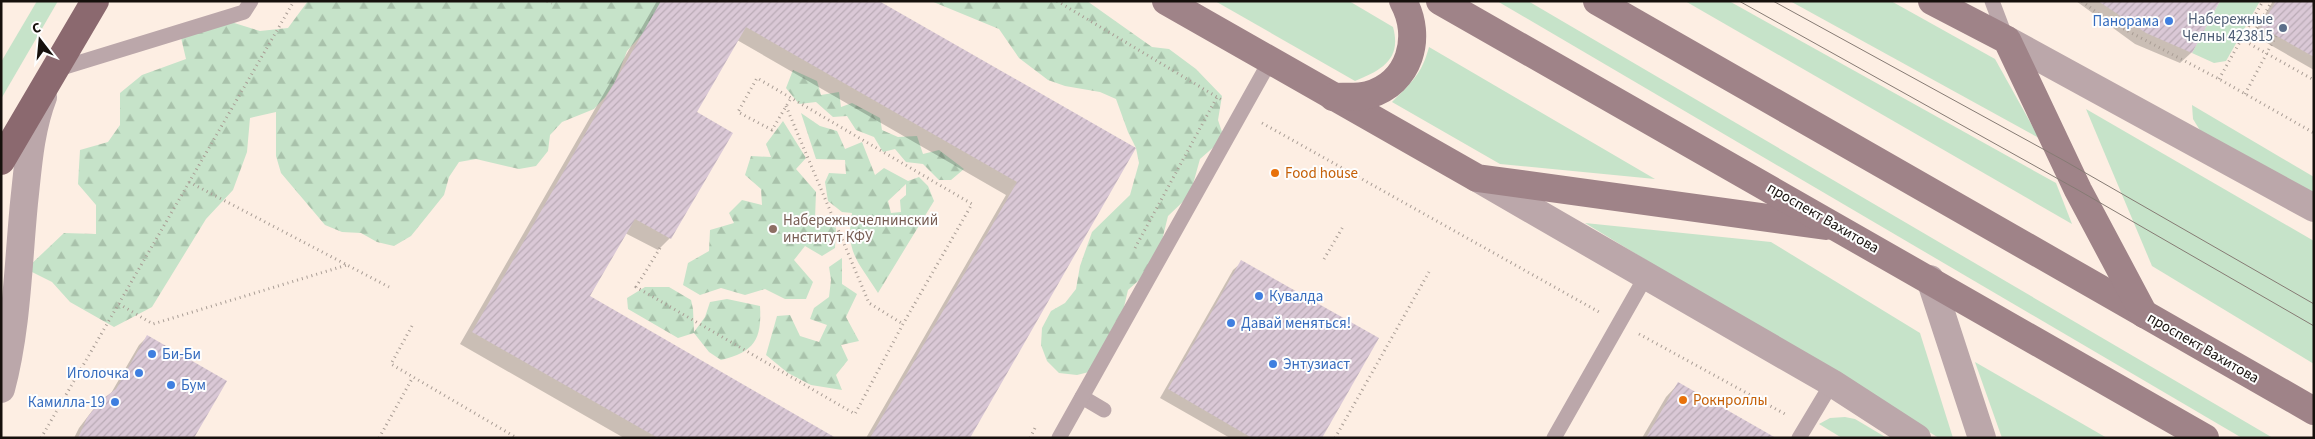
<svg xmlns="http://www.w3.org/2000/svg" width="2315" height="439" font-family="'Source Sans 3',sans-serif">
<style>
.green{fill:#c6e3c9}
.forest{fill:url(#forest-firs);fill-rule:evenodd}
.shadow{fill:#0003}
.building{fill:url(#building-hatch)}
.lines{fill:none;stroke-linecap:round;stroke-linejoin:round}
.path{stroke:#a99d95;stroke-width:3;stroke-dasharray:1 4;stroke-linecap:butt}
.service{stroke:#bba7aa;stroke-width:15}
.minor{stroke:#bba7aa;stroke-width:28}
.secondary{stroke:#9f8388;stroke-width:28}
.primary{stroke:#8b696f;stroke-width:28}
.tram{stroke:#867b74;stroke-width:1}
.shop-dot{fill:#3f7fe0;stroke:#fefefe;stroke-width:2}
.service-dot{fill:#5c6f8a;stroke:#fefefe;stroke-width:2}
.food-dot{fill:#e8710a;stroke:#fefefe;stroke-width:2}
.education-dot{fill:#8d6e63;stroke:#fefefe;stroke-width:2}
.labels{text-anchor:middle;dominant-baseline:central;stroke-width:4;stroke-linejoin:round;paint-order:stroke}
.service-label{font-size:15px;fill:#4e5e75;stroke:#fefefe;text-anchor:end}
.shop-label{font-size:15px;fill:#366cbe;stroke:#fefefe;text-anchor:start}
.food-label{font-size:15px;fill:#c56008;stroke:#fefefe;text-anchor:start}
.street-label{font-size:15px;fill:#16100c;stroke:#fefefe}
.education-label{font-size:15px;fill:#785e54;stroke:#fefefe;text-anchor:start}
</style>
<defs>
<pattern id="forest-firs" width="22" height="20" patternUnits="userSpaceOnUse" patternTransform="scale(1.25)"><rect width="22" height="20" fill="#c6e3c9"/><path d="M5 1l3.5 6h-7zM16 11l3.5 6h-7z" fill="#a9c2ab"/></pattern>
<pattern id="building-hatch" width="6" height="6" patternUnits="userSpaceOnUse" patternTransform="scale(1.25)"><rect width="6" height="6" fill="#dac8d6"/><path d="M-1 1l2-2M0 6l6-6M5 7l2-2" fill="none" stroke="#baabb6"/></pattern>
</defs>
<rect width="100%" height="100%" fill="#fdeee3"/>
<g class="green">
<path d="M37 1H58L1 99V62Z"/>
<path d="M1215 1H1349L1393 27C1402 60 1381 70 1355 81Z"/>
<path d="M1497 1H1528L2273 438H2242Z"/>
<path d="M1685 1H1729L2056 183 2072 224Z"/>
<path d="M1790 1H1891L1995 59 2039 138Z"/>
<path d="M2220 1H2260L2226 61 2214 63 2192 53Z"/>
<path d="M1429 47 1655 179 1500 164 1392 102C1411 83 1422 74 1429 47Z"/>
<path d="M2192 105 2314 177V201L2201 132 2193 119Z"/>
<path d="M2086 109 2314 241V364L2152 266Z"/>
<path d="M1585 223 1771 242 1920 333 1953 438H1939Z"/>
<path d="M1975 362 2107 438H2002Z"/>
<path d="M1845 417 1855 419 1887 438H1842L1819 424 1830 418Z"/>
</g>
<g class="forest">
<path d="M308 1H667L661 13 627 51 615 82 605 97 594 109 562 122 550 135 548 151 536 166 519 169 476 159 459 162 449 177 444 195 411 236 394 246 377 242 361 233 342 232 325 225 281 173 276 156V112L250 118 247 152 233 190 206 219 152 307 114 327 70 302 52 282 26 269 64 233 96 234V205L78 184 80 150 108 142 120 125V93L142 75 186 59 179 29 231 22 260 31 288 28Z"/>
<path d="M931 1H1087L1152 47 1169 49 1196 69 1222 96 1218 120 1224 138 1200 159 1190 195 1168 216 1156 265 1128 290 1120 324 1093 371 1077 375 1059 373 1047 361 1041 345 1042 328 1051 311 1065 303 1076 289 1080 266 1092 232 1130 195 1139 163 1136 148 1128 132 1116 99 1100 92 1065 86 1048 80 1019 58 999 29Z"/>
<path d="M793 70 817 81 821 95 839 92 841 107 852 103 880 118 882 130 898 137 917 136 923 154 939 150 964 169 951 180H939L923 164 906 162 895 149 883 152 874 137 856 130 847 116 833 117 816 102 799 104 786 88Z"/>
<path d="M801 113 820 126 837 131 845 149 862 142 875 175 884 168 908 181 919 177 928 186 934 201 878 293C858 261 845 253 852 213L842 212 828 201 825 182 829 173 846 174 845 160 816 159ZM906 184V195L900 200 901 212 891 213 888 201Z"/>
<path d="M783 121 806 158 796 169 816 192 815 219 836 228 835 248 822 256 805 246 794 260 813 282 806 299H785L765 289 745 295 721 288 700 295 683 285 688 263 709 251 710 230 734 223 729 213 742 200 762 205 761 189 745 175 751 156 771 157 766 144Z"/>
<path d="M842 258V284L857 294 846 317 859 341 841 345 848 360 836 375 842 390 811 385 788 373 766 355 777 316 790 315 800 336 819 342 827 325 810 319 814 308 829 297 831 280 829 267Z"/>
<path d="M645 287H669L691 300 693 309 694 332 705 317 710 302 727 299 760 306C762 340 754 352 721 360L709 352 694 333 678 338 628 309 627 298Z"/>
</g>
<g class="shadow">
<path d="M657 1H876L1135 148 969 438H866L1006 195 737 40 695 112 670 238 658 250 625 233 589 297 834 438H624L460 344Z"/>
<path d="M2076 1H2219L2191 53 2180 63 2135 44Z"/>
<path d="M2273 1H2314V70L2253 35Z"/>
<path d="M1242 262 1321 438H1230L1160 398 1233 270Z"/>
<path d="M148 336 192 438H74L79 428 92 411 110 395 139 345Z"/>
<path d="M1678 384 1763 438H1642L1666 397Z"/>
</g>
<g class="building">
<path d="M661 1H879L1136 148 970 438H870L1017 182 746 27 697 112 733 133 671 239 635 219 590 296 836 438H658L472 332Z"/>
<path d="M2098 1H2220L2192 53 2146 33Z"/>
<path d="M2276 1H2314V57L2261 27Z"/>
<path d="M1241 260 1379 338 1322 438H1252L1168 389Z"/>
<path d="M147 335 227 381 194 438H78L87 418 100 401 116 389Z"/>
<path d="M1678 382 1776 438H1646Z"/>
</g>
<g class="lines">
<g class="path">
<path d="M547 1 552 3"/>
<path d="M1057 1 1222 100"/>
<path d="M2082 1 2105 19 2219 79 2314 133"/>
<path d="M2272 1 2248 43 2314 80"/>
<path d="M2219 79 2263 1"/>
<path d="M2245 94 2276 36"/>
<path d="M786 106 869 303 903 324"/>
<path d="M1262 123 1599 312"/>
<path d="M189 182 389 287"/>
<path d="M660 248 636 287 855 414 903 324 972 204 757 78 738 112 772 130 791 98"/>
<path d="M1135 248 1217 97"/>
<path d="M1324 259 1344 225"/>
<path d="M119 304 153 324 347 265"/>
<path d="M412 326 391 364 517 438"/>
<path d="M1639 334 1785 414"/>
<path d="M41 438 294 1"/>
<path d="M379 438 413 377"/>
<path d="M1030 438 1035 428"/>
<path d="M1335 438 1429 272"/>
</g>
<g class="service">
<path d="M1992 1 2006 38"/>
<path d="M55 70 244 12 251 1"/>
<path d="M1082 397 1104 410"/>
<path d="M1059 438 1270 61"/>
<path d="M1554 438 1646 276"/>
<path d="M1799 438 1832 383"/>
</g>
<g class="minor">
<path d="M2007 40 2314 208"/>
<path d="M1477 178 1832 383 1917 438"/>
<path d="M1930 279 1982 438"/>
<path d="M1 389C17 329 18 265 24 203 28 167 30 131 43 97"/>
</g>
<g class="secondary">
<path d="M1166 1 1477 178 1826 226"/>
<path d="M1440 1 2205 438"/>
<path d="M1597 1 2314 411"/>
<path d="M1932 1 2007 40 2078 190 2144 314"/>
<path d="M1333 97C1344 96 1357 98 1368 95 1410 83 1423 37 1403 1"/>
</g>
<path class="primary" d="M1 161 95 1"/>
<g class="tram">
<path d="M1739 1 2078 190 2314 326"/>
<path d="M1773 1 2063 160 2314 304"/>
</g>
</g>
<g class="shop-dot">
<circle cx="2169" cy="21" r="5"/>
<circle cx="1259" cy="296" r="5"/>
<circle cx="1231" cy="323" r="5"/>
<circle cx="152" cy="354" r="5"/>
<circle cx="1273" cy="364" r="5"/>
<circle cx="139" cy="373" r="5"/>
<circle cx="171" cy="385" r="5"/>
<circle cx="115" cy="402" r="5"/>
</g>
<circle class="service-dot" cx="2283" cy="28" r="5"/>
<g class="food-dot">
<circle cx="1275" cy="173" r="5"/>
<circle cx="1683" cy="400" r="5"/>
</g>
<circle class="education-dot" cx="773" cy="229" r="5"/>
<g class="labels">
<g class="service-label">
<text x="2273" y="19">Набережные<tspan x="2273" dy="17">Челны 423815</tspan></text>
</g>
<g class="shop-label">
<text x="2159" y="21" text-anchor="end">Панорама</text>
<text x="1269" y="296">Кувалда</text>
<text x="1241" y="323">Давай меняться!</text>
<text x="162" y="354">Би-Би</text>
<text x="1283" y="364">Энтузиаст</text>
<text x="129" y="373" text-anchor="end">Иголочка</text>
<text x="181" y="385">Бум</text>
<text x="105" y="402" text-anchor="end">Камилла-19</text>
</g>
<g class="food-label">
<text x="1285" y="173">Food house</text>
<text x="1693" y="400">Рокнроллы</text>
</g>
<g class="street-label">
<text transform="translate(1823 218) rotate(30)">проспект Вахитова</text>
<text transform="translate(2203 348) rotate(30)">проспект Вахитова</text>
</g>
<g class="education-label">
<text x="783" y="220">Набережночелнинский<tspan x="783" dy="17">институт КФУ</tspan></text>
</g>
</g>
<rect width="2315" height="439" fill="none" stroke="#16100c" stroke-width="5"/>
<g transform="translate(40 40) rotate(344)" stroke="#fefefe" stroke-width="4" paint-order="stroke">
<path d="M0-4L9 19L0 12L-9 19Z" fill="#16100c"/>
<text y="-8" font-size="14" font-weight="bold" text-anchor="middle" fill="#16100c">С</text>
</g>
</svg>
